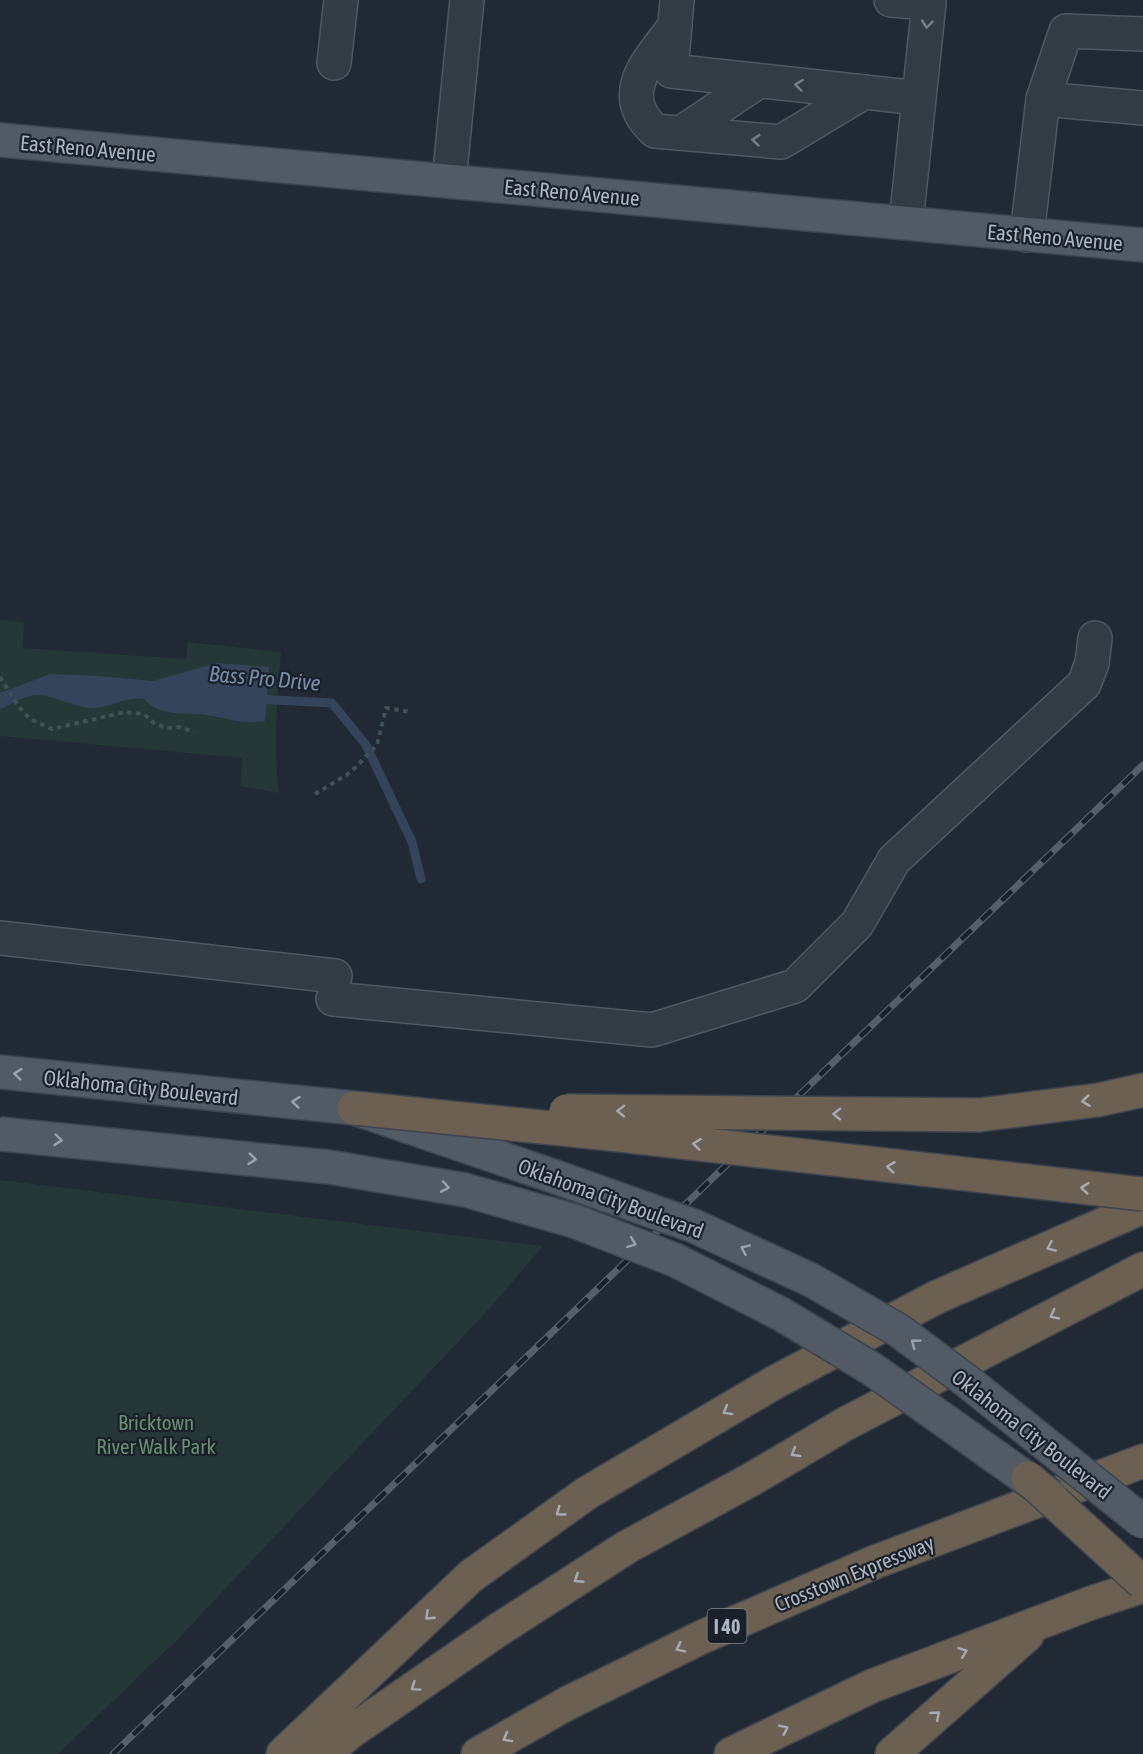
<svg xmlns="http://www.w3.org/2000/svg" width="1143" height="1754" font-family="'Asap Condensed',sans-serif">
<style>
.green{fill:#253737}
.water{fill:#35445b}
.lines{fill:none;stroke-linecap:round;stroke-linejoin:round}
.stream{stroke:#35445b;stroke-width:9}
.minor-casing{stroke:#515863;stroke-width:36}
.major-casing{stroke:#3d444e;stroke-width:36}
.highway-casing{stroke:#3e454f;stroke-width:36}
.path{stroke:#415255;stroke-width:4;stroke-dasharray:4.5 4.5;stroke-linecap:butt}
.minor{stroke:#333b45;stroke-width:33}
.major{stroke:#515a65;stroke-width:33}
.highway{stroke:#6b6051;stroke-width:33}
.rail-casing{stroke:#555f6c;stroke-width:7}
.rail{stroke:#192029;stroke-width:4.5;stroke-dasharray:14;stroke-linecap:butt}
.major-bridge-casing{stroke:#3d444e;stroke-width:36;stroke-linecap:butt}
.highway-bridge-casing{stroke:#3e454f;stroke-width:36;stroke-linecap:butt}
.major-bridge{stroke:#515a65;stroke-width:33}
.highway-bridge{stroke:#6b6051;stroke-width:33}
.oneway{stroke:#767e8a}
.oneway2{stroke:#9ba3af}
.oneway3{stroke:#a6acb7}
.labels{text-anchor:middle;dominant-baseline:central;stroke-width:4.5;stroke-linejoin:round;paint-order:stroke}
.shield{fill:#192029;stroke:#818894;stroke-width:1.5}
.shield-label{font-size:20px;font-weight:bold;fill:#adb5c2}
.street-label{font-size:21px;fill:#adb5c2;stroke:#192029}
.park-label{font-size:21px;fill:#679170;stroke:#192029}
.water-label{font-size:22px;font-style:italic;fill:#778daa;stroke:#192029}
</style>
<rect width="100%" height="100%" fill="#202934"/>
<g class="green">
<path d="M0 620 24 622 23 648 186 659 188 642 281 652C277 700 273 746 279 793L240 786 242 758 0 736Z"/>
<path d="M0 1180 543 1246 491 1307 179 1638 58 1754H0Z"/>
</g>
<path class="water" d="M217 663 269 667 265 721C242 724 234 720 213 716 190 711 161 719 144 699 126 696 112 707 94 708 74 709 48 691 30 696 20 698 10 705 0 709V693L50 674 98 676 153 681Z"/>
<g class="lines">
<path class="stream" d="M255 699 332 703 366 745 412 842 421 879"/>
<g class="minor-casing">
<g id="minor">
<path d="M677 0 671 71 919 98 929 3 891 0"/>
<path d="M675 26C650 60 614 93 655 131L781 142 864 92"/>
<path d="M334 63 341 0"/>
<path d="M1043 99 1143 108"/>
<path d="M681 133 759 81"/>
<path d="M449 181 467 0"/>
<path d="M906 223 919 98"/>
<path d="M1027 235 1043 99 1066 31 1143 34"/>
<path d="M0 938 335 976"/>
<path d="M333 999 652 1030 795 986 857 924 894 860 1084 684 1092 663 1095 638"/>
</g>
</g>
<g class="major-casing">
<g id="major">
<path d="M0 140 1143 245"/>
<path d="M0 1072 354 1108 553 1176"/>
</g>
</g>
<g class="highway-casing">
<g id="highway">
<path d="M979 1115 1098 1100 1143 1090"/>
<path d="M283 1754 471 1576 587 1493 777 1381 937 1297 1143 1207"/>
<path d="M323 1754 352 1731 498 1630 627 1547 752 1479 845 1424 1143 1269"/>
<path d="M478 1754 568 1703 702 1637 875 1562 1143 1461"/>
<path d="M731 1754 872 1686 1091 1603 1143 1586"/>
<path d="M892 1754 1027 1635"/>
</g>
</g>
<g class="path">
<path d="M0 677 18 706 30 719 52 729 125 712 144 714 154 723 166 728 179 727 194 732"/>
<path d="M315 794 351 772 377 745 386 708 411 712"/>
</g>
<use href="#minor" class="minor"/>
<use href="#major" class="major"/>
<use href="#highway" class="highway"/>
<g class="rail-casing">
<path id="rail" d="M113 1754 1143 765"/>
</g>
<use href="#rail" class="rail"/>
<g class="major-bridge-casing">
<g id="major-bridge">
<path d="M0 1134 329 1167 465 1190 574 1221 675 1260 781 1314 872 1369 1051 1496"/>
<path d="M553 1176 694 1226 811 1280 898 1330 968 1382 1143 1522"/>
</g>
</g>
<g class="highway-bridge-casing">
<g id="highway-bridge">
<path d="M354 1108 601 1133 1143 1194"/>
<path d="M566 1111 979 1115"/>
<path d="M1028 1478 1143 1583"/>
</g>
</g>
<use href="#major-bridge" class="major-bridge"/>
<use href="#highway-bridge" class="highway-bridge"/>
</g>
<defs><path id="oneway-chevron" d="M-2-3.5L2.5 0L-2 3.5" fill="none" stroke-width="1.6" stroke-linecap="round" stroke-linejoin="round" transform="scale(1.5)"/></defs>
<g class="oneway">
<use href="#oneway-chevron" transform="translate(927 24) rotate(96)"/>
<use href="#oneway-chevron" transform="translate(799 85) rotate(-174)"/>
<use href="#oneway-chevron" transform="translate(756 140) rotate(-175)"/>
</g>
<g class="oneway2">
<use href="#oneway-chevron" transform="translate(18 1074) rotate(-174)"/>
<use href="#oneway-chevron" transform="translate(296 1102) rotate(-174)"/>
<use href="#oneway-chevron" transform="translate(58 1140) rotate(6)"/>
<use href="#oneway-chevron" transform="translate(252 1159) rotate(6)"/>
<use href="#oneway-chevron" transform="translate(445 1187) rotate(10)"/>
<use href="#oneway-chevron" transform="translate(632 1243) rotate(21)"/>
<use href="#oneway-chevron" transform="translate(745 1249) rotate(-156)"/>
<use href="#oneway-chevron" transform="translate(915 1343) rotate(-143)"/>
</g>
<g class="oneway3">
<use href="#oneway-chevron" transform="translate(1086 1101) rotate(173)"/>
<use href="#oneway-chevron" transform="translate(621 1111) rotate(-179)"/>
<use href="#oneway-chevron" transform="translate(837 1114) rotate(-179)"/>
<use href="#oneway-chevron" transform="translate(697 1144) rotate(-173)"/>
<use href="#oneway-chevron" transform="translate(891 1167) rotate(-173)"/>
<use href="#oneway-chevron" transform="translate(1085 1188) rotate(-174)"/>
<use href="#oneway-chevron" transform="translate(1051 1247) rotate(156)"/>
<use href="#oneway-chevron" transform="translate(1054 1315) rotate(153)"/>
<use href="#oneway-chevron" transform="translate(727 1411) rotate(149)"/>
<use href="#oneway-chevron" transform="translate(795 1453) rotate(150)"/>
<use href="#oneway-chevron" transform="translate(560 1512) rotate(144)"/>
<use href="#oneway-chevron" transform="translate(578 1579) rotate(147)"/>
<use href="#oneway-chevron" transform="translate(429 1616) rotate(137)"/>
<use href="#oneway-chevron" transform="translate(680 1648) rotate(154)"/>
<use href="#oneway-chevron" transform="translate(963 1652) rotate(-21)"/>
<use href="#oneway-chevron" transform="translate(415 1687) rotate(145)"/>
<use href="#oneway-chevron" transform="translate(936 1715) rotate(-41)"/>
<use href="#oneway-chevron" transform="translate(784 1729) rotate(-26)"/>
<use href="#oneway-chevron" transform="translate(507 1738) rotate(151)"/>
</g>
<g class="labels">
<rect class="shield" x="707.5" y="1609" width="39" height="34" rx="4.5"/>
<g class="shield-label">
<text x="727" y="1626">I 40</text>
</g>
<g class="street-label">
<text transform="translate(88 148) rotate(5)">East Reno Avenue</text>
<text transform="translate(572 192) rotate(5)">East Reno Avenue</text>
<text transform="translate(1055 237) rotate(5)">East Reno Avenue</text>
<text transform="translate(141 1087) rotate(6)">Oklahoma City Boulevard</text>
<text transform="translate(611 1198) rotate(20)">Oklahoma City Boulevard</text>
<text transform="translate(1032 1434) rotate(38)">Oklahoma City Boulevard</text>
<text transform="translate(854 1573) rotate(-22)">Crosstown Expressway</text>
</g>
<g class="park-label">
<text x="156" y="1422">Bricktown<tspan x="156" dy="24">River Walk Park</tspan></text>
</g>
<g class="water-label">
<text transform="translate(265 678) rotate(5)">Bass Pro Drive</text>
</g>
</g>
</svg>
